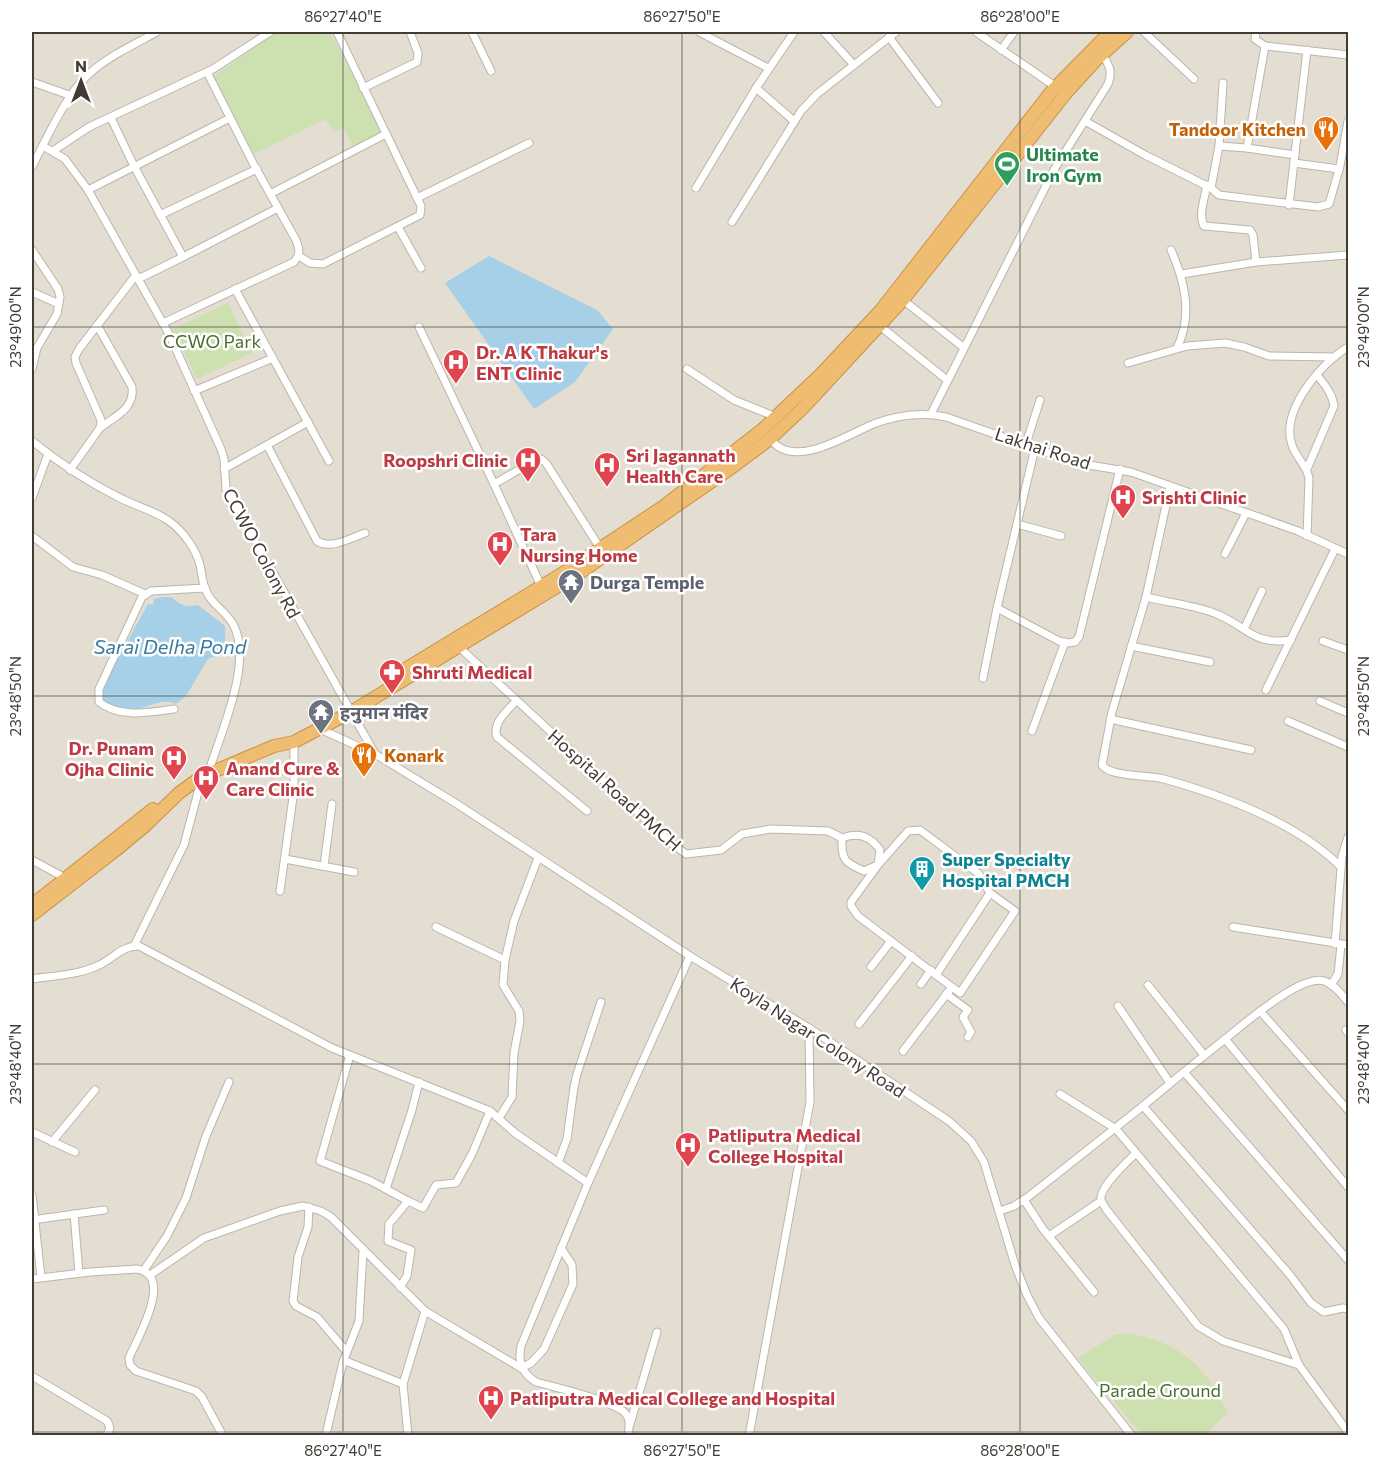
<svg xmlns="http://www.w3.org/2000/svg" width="1380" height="1467" font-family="Commissioner,'Noto Sans Devanagari',sans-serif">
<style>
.residential{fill:#e3ddd2}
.green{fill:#cde0b0}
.water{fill:#a6d0e7}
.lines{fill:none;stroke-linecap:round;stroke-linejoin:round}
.street-casing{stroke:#bdb5ab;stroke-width:9}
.highway-casing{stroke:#cb9143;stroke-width:14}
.street{stroke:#fff;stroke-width:7}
.highway{stroke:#eebd71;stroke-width:12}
.ticks{fill:none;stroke:#413b34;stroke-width:1.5;stroke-opacity:0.45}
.labels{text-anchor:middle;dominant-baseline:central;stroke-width:5;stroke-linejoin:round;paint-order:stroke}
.food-label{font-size:18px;font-weight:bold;fill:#c56008;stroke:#fff;text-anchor:end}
.leisure-label{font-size:18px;font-weight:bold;fill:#27864d;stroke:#fff;text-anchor:start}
.park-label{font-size:18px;fill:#496c2f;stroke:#fff}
.health-label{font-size:18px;font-weight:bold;fill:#be3a42;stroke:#fff;text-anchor:start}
.street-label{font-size:18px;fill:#413b34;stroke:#fff}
.worship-label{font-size:18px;font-weight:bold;fill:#5b616d;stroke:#fff;text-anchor:start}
.culture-label{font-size:18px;font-weight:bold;fill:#0d838f;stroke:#fff;text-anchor:start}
.water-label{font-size:20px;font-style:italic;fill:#3a7ba0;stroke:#fff}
.neatline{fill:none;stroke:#413b34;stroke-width:2}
.ticks-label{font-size:15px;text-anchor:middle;fill:#413b34}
</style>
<rect width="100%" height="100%" fill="#f0ebe4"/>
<rect class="residential" x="32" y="32" width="1316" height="1403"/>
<g class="green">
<path d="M277 32H330L382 132 353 148 344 128 333 132 326 119 254 154 214 76Z"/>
<path d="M228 303 252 353 197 379 173 329Z"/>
<path d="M1127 1333C1181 1343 1203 1363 1228 1413L1204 1435H1142L1078 1358 1115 1335Z"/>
</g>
<g class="water">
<path d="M489 256 597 310 613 329 575 382 534 409 445 283Z"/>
<path d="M162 597H171C180 605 186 608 198 605L225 626V640L218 655 208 659 186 696 176 704C163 698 151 706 138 709 127 711 109 707 101 698V690L148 604 153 605 154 599Z"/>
</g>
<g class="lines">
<g class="street-casing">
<g id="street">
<path d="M472 32 491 71"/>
<path d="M699 32 768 68"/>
<path d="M824 32 853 64"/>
<path d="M976 32 1056 87"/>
<path d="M1144 32 1194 79"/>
<path d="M1256 32 1255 39 1265 46 1348 55"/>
<path d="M889 37 938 103"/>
<path d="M1001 50 1014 32"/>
<path d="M32 82 72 96"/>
<path d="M1223 83 1219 146 1211 188 1219 195 1318 207 1329 204 1340 166 1348 121"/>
<path d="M363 88 417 62 418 53 410 32"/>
<path d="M756 88 794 121"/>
<path d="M111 118 134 166 183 257 278 208"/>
<path d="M1085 121 1145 155 1211 188"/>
<path d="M43 146 65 159 88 190 169 334 221 449 224 459 226 489 375 754"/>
<path d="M1219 146 1247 148 1295 155"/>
<path d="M1247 148 1265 46"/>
<path d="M53 151 89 127 213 69 270 32"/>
<path d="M1294 163 1339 169"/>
<path d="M32 167C46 139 67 93 90 73 109 56 135 44 157 32"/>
<path d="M1207 185C1205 197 1198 215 1204 226L1250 230 1253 235 1256 262"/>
<path d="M696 188 756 88 794 32"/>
<path d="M88 190 230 118"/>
<path d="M270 194 386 134"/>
<path d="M417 198 529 143"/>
<path d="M1289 205 1307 50"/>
<path d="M160 215 257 169"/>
<path d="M732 222 801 111 817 94 896 32"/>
<path d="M398 227 421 268"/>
<path d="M32 250 58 289 60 297 57 314 37 348 32 369"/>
<path d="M1171 250C1185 282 1193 315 1177 348"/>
<path d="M299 256 310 263 323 264 420 215 421 206 337 32"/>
<path d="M1182 274 1256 262 1348 255"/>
<path d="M138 279 183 257"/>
<path d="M235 289 329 461"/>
<path d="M32 292 59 304"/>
<path d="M903 300 963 347"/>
<path d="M163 323 294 262C300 255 300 250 296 240L254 165 207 72"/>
<path d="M97 325 132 387C135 409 115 416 100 428"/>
<path d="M880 326 947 380"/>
<path d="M419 327 494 484 541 586"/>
<path d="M1128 363 1187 346 1225 343 1244 347 1269 356 1334 357"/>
<path d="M687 369 734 400 776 417"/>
<path d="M194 391 273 358"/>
<path d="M931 414 1055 168 1108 84C1113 71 1109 65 1102 54"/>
<path d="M769 437C772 440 775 445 779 447 805 464 852 432 876 423 899 415 923 412 946 417L1063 458 1089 465 1131 472 1298 531 1348 554"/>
<path d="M32 441C59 463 88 482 120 498 136 506 155 511 169 521 183 531 196 549 200 565 202 573 202 581 205 588 210 604 225 610 233 624 254 662 220 734 208 774"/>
<path d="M1026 444 1040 400"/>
<path d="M267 445 317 541C330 550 351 538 365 533"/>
<path d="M224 469 308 422"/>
<path d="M1307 469 1334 406C1332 393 1325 385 1317 375"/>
<path d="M70 470 100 428 101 420 76 363 75 357 79 349 136 275"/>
<path d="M494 484 536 460 541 459 546 463 600 548"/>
<path d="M1170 487 1146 597 1112 712 1102 765C1110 777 1149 775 1164 779 1225 796 1296 822 1341 867"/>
<path d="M32 498 48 454"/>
<path d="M1017 524 1061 536"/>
<path d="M32 536 73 567 102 575 145 594"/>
<path d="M1307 536 1309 478C1306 464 1296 458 1292 445 1280 411 1321 363 1348 347"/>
<path d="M1225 554 1246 513"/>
<path d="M1146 597C1169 603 1197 605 1219 615 1250 629 1253 645 1291 640"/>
<path d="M997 608 1059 641 1068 643 1075 642 1079 637 1120 469"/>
<path d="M1244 629 1262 591"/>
<path d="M1323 641 1348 650"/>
<path d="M1131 646 1210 662"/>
<path d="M459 647 671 843 686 854 721 850 742 834 771 829 828 831 842 838C841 860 845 863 864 871L878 865 908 831 920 830 979 874 990 893 936 975 858 916 851 906V902L878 865 880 850C870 836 859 832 842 838"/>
<path d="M983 678 997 608 1035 448"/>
<path d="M1266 690 1335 549"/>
<path d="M516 701C507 711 492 723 497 737L587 811"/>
<path d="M1320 701 1348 713"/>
<path d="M174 709C149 712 121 719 99 702V689L142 597 151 591 205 588"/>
<path d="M1110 719 1251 750"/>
<path d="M1288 721 1348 747"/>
<path d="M320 729 375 754 457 804 690 956 809 1028 949 1121 971 1141 984 1162 1015 1265 1027 1295 1039 1318 1132 1436"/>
<path d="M1032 731 1065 642"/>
<path d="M285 859 354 872"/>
<path d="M32 860 67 879"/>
<path d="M324 866 332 804"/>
<path d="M280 891 294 790V742"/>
<path d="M436 927 505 960"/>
<path d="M1233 927 1348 945"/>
<path d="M1335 944 1342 856 1348 837"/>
<path d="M134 946 184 845 202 777"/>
<path d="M871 967 891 941"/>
<path d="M936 975 960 993 1015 911 990 893"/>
<path d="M32 979C52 976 78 975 97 966 112 960 122 945 139 946L332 1048 490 1111 515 1133 588 1183"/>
<path d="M921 984 931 970"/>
<path d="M1148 985 1204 1055"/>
<path d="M1331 985 1338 974 1341 945"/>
<path d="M946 994 968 1010 963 1017 971 1032 968 1037"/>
<path d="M1118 1006 1170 1083"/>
<path d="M1260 1011 1348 1110"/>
<path d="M859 1024 912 956"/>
<path d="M1346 1030 1348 1033"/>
<path d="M1225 1039C1244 1024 1301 974 1324 981 1334 984 1342 995 1348 1002"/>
<path d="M903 1051 952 987"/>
<path d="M350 1055 320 1161 371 1181 408 1201"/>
<path d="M1060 1094 1116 1129 1284 1329 1299 1365 1348 1432"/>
<path d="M1143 1106 1184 1072"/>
<path d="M499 1118 512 1097 514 1053 520 1021 519 1011 503 985 505 960 514 921 538 858"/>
<path d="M32 1132 75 1152"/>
<path d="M52 1142 95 1090"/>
<path d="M1136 1153C1127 1162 1099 1187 1101 1200 1102 1202 1105 1208 1106 1209L1198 1326 1223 1341 1299 1365"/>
<path d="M558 1163 567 1139 574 1087 577 1074 601 1002"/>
<path d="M1348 1187 1225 1039 1184 1072 1348 1260"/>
<path d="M386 1189 412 1110 419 1082"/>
<path d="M32 1195 41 1277"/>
<path d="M1024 1200 1043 1229 1094 1292"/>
<path d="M309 1207 308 1227 298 1257 293 1301 296 1306 317 1317 346 1351"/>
<path d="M1000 1211 1014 1206 1028 1197 1143 1106 1290 1275 1311 1303 1324 1312 1343 1308 1348 1309"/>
<path d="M74 1214 79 1273"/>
<path d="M32 1220 104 1210"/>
<path d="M1049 1236 1101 1201"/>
<path d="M144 1270 167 1236 186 1198 206 1136 229 1082"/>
<path d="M150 1275 204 1238 280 1211 303 1206 321 1211 331 1217 425 1311 521 1368 531 1363 544 1349 573 1284 572 1265 561 1248"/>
<path d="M32 1279 90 1272 137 1269C175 1275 137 1339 129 1358L130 1365 136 1371 196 1391 202 1397 223 1436"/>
<path d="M400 1287 407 1276 411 1250 388 1241 389 1224 408 1201 423 1208 436 1185 456 1183 472 1154 490 1111"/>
<path d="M343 1362 359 1321 363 1251"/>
<path d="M32 1376 107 1421C111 1427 110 1430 106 1436"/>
<path d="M630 1424 657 1332"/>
<path d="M327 1430 343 1362H348L403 1384"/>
<path d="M408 1436 403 1384 425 1311"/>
<path d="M628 1436C629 1428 631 1419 625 1413 614 1401 554 1387 536 1382 521 1372 518 1363 521 1346L588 1183 690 956"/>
<path d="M749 1436 810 1102 809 1028"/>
</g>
</g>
<g class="highway-casing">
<g id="highway">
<path d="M389 679 560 575 664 506 763 429 821 374 881 310 1051 92 1110 32"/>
<path d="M32 905 153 809"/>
<path d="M32 915 116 850 146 825 179 793 201 777 274 746 294 742 351 712 581 572 734 466 770 439 803 408 903 300 1066 93 1096 60 1127 32"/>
</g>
</g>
<use href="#street" class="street"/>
<use href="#highway" class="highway"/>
</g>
<path class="ticks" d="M343 32V1436M682 32V1436M1020 32V1436M32 327H1348M32 696H1348M32 1064H1348M32 1432H1348"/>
<defs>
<g id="restaurant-pin" transform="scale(1.35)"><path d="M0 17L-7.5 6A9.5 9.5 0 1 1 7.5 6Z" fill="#e8710a" stroke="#fff"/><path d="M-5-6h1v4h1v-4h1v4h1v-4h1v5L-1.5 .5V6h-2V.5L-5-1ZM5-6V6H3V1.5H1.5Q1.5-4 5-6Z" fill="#fff"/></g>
<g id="stadium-pin" transform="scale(1.35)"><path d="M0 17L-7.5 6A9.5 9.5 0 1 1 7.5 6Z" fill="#2e9e5b" stroke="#fff"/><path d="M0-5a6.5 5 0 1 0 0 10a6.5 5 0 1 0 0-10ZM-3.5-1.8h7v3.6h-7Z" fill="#fff"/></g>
<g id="hospital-pin" transform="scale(1.35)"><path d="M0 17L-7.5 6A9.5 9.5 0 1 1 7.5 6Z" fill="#e0444e" stroke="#fff"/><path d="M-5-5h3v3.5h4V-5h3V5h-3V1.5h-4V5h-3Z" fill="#fff"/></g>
<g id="temple-pin" transform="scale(1.35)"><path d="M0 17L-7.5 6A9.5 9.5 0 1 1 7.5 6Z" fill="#6b7280" stroke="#fff"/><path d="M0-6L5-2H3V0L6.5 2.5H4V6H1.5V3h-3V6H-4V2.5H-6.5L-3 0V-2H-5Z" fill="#fff"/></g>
<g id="pharmacy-pin" transform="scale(1.35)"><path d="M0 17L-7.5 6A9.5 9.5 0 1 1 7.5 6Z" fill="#e0444e" stroke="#fff"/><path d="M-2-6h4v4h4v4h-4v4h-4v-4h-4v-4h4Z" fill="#fff"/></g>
<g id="building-pin" transform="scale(1.35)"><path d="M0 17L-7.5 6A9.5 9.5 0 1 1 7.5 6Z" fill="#0f9aa8" stroke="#fff"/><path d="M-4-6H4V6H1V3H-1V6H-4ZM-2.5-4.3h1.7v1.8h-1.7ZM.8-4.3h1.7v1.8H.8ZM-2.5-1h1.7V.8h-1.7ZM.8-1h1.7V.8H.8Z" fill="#fff"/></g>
</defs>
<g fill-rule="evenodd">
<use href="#restaurant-pin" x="1326" y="129"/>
<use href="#stadium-pin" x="1007" y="164"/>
<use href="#hospital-pin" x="456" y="362"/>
<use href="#hospital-pin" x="528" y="460"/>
<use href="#hospital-pin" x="607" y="465"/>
<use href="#hospital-pin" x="1123" y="497"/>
<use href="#hospital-pin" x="500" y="544"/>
<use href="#temple-pin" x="571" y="582"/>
<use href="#pharmacy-pin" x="392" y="672"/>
<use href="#temple-pin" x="321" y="712"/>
<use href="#restaurant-pin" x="364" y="755"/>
<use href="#hospital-pin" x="174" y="758"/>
<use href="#hospital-pin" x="206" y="778"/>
<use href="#building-pin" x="922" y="869"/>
<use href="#hospital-pin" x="688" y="1145"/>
<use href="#hospital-pin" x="491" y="1398"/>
</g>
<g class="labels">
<g class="food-label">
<text x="1306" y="129">Tandoor Kitchen</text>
<text x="384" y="755" text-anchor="start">Konark</text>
</g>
<g class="leisure-label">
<text x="1026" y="154">Ultimate<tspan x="1026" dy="21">Iron Gym</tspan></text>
</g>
<g class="park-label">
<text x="212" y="341">CCWO Park</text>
<text x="1160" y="1390">Parade Ground</text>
</g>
<g class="health-label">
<text x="476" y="352">Dr. A K Thakur's<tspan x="476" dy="21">ENT Clinic</tspan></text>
<text x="626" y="455">Sri Jagannath<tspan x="626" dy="21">Health Care</tspan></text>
<text x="508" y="460" text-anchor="end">Roopshri Clinic</text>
<text x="1142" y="497">Srishti Clinic</text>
<text x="520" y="534">Tara<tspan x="520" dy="21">Nursing Home</tspan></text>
<text x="412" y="672">Shruti Medical</text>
<text x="154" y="748" text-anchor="end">Dr. Punam<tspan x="154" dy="21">Ojha Clinic</tspan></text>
<text x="226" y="768">Anand Cure &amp;<tspan x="226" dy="21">Care Clinic</tspan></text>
<text x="708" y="1135">Patliputra Medical<tspan x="708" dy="21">College Hospital</tspan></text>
<text x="510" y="1398">Patliputra Medical College and Hospital</text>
</g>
<g class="street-label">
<text transform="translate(1043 448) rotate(18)">Lakhai Road</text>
<text transform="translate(262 553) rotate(62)">CCWO Colony Rd</text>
<text transform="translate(615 790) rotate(42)">Hospital Road PMCH</text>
<text transform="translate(818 1037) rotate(33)">Koyla Nagar Colony Road</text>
</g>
<g class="worship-label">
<text x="590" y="582">Durga Temple</text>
<text x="340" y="712">हनुमान मंदिर</text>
</g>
<g class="culture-label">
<text x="942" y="859">Super Specialty<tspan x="942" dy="21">Hospital PMCH</tspan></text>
</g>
<g class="water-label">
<text x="170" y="646">Sarai Delha Pond</text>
</g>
</g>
<rect width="1380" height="1467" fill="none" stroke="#ffffff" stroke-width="66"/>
<g transform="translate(81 81)" stroke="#ffffff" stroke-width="4.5" paint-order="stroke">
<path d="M0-4.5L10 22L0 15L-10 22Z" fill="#413b34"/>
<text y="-9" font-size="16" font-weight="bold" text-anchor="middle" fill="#413b34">N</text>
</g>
<rect x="33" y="33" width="1314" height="1401" class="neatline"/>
<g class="ticks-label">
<text x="343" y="22">86°27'40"E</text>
<text x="682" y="22">86°27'50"E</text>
<text x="1020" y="22">86°28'00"E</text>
<text transform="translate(16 327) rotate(-90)" y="5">23°49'00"N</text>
<text transform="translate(1364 327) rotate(-90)" y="5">23°49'00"N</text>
<text transform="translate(16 696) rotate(-90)" y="5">23°48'50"N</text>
<text transform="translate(1364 696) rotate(-90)" y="5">23°48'50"N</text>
<text transform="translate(16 1064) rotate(-90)" y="5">23°48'40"N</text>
<text transform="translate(1364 1064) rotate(-90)" y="5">23°48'40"N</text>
<text x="343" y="1456">86°27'40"E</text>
<text x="682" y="1456">86°27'50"E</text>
<text x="1020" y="1456">86°28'00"E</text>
</g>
</svg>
